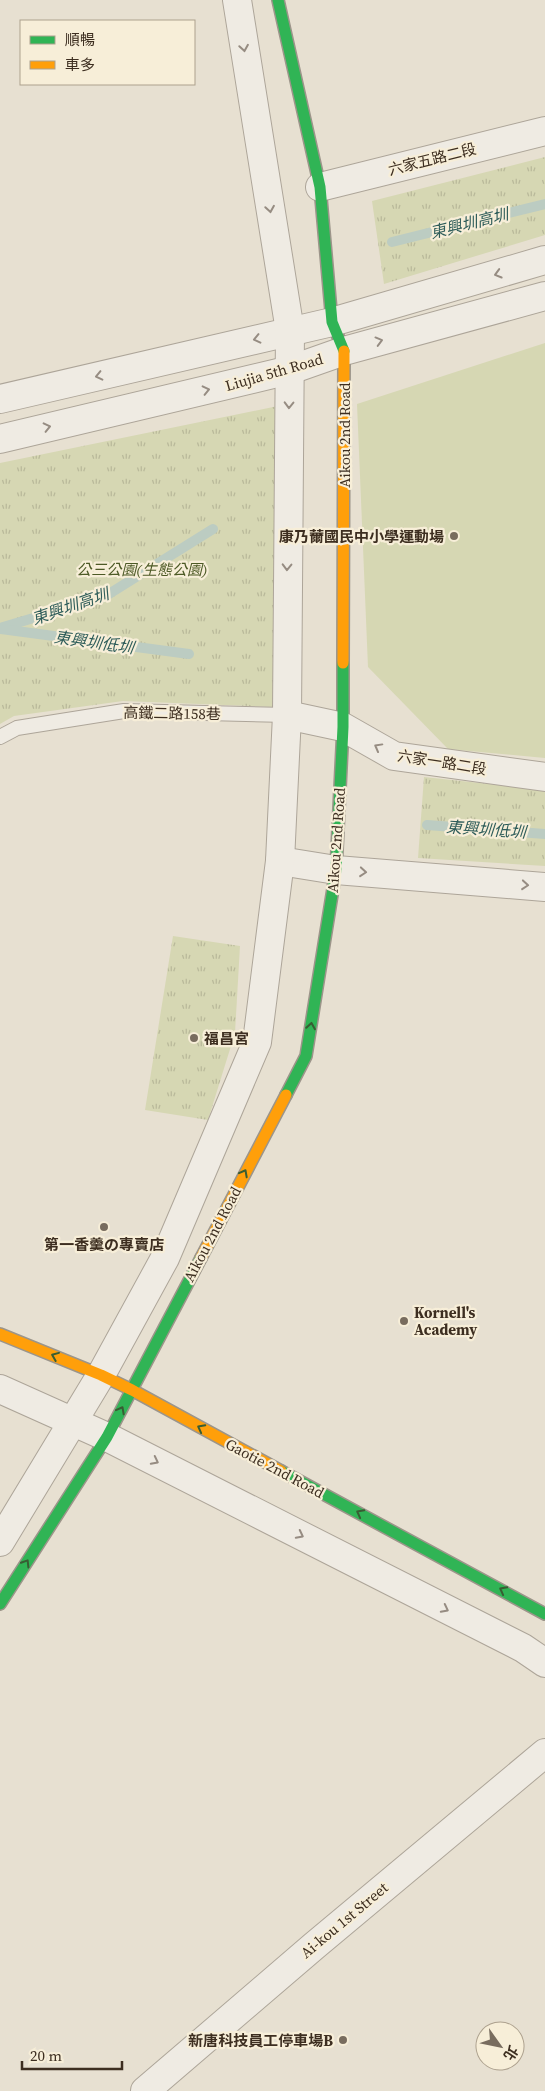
<svg xmlns="http://www.w3.org/2000/svg" width="545" height="2091" font-family="'Source Serif 4','Noto Sans TC','Noto Sans JP',serif">
<style>
.green{fill:#d6d7b3}
.park{fill:url(#park-tufts)}
.lines{fill:none;stroke-linecap:round;stroke-linejoin:round}
.stream{stroke:#bcccc2;stroke-width:10}
.lane-casing{stroke:#ada599;stroke-width:16}
.street-casing{stroke:#ada599;stroke-width:30}
.fast-casing{stroke:#9c958a;stroke-width:14}
.slow-casing{stroke:#9c958a;stroke-width:14}
.lane{stroke:#efebe3;stroke-width:14}
.street{stroke:#efebe3;stroke-width:28}
.fast{stroke:#30b455;stroke-width:11}
.slow{stroke:#ff9f0a;stroke-width:11}
.oneway{stroke:#968c82}
.oneway2{stroke:#385d33}
.poi-dot{fill:#786c5e;stroke:#f7eed8;stroke-width:2}
.labels{text-anchor:middle;dominant-baseline:central;stroke-width:4.5;stroke-linejoin:round;paint-order:stroke}
.street-label{font-size:15px;fill:#3d2e20;stroke:#f7eed8}
.poi-label{font-size:15px;font-weight:bold;fill:#3d2e20;stroke:#f7eed8;text-anchor:end}
.park-label{font-size:15px;font-style:italic;fill:#4d5a26;stroke:#f7eed8}
.water-label{font-size:16px;font-style:italic;fill:#2f5d5a;stroke:#f7eed8}
</style>
<defs>
<pattern id="park-tufts" width="24" height="20" patternUnits="userSpaceOnUse" patternTransform="scale(1.25)"><rect width="24" height="20" fill="#d6d7b3"/><path d="M3 7l-1-3M5 7V3M7 7l1-3M15 17l-1-3M17 17v-4M19 17l1-3" fill="none" stroke="#b9b99a"/></pattern>
</defs>
<rect width="100%" height="100%" fill="#e7e0d1"/>
<path class="green" d="M545 343V758L448 749 368 667 357 404Z"/>
<g class="park">
<path d="M545 157V235L384 284 372 201Z"/>
<path d="M278 406 274 707 123 701 14 716 0 724V463Z"/>
<path d="M424 777 545 790V866L418 858Z"/>
<path d="M173 936 240 946 235 1033 208 1120 145 1110Z"/>
</g>
<g class="lines">
<g class="stream">
<path d="M392 242 545 204"/>
<path d="M0 628 104 597 213 529"/>
<path d="M1 629 189 654"/>
<path d="M427 825 545 834"/>
</g>
<g class="lane-casing">
<path id="lane" d="M0 737 17 728 124 711 287 715"/>
</g>
<g class="street-casing">
<g id="street">
<path d="M320 187 545 131"/>
<path d="M0 399 332 322 545 260"/>
<path d="M0 439 290 370 344 351 545 296"/>
<path d="M287 715 343 727 394 756 545 777"/>
<path d="M280 861 336 870 545 887"/>
<path d="M0 1389 107 1437 523 1648 545 1663"/>
<path d="M0 1542 101 1375 165 1258 257 1042 280 861 287 715 290 331 237 0"/>
<path d="M145 2091 314 1946 545 1753"/>
</g>
</g>
<g class="fast-casing">
<g id="fast">
<path d="M278 0 320 187 332 322 344 351"/>
<path d="M286 1095 306 1056 336 870 343 727V663"/>
<path d="M281 1471 545 1614"/>
<path d="M0 1604 107 1437 201 1258"/>
</g>
</g>
<g class="slow-casing">
<g id="slow">
<path d="M343 663 344 351"/>
<path d="M201 1258 286 1095"/>
<path d="M0 1334 101 1375 132 1390 281 1471"/>
</g>
</g>
<use href="#lane" class="lane"/>
<use href="#street" class="street"/>
<use href="#fast" class="fast"/>
<use href="#slow" class="slow"/>
</g>
<defs><path id="oneway-chevron" d="M-2-3.5L2.5 0L-2 3.5" fill="none" stroke-width="1.6" stroke-linecap="round" stroke-linejoin="round" transform="scale(1.25)"/></defs>
<g class="oneway">
<use href="#oneway-chevron" transform="translate(244 48) rotate(81)"/>
<use href="#oneway-chevron" transform="translate(270 209) rotate(81)"/>
<use href="#oneway-chevron" transform="translate(498 274) rotate(164)"/>
<use href="#oneway-chevron" transform="translate(257 339) rotate(167)"/>
<use href="#oneway-chevron" transform="translate(379 341) rotate(-15)"/>
<use href="#oneway-chevron" transform="translate(99 376) rotate(167)"/>
<use href="#oneway-chevron" transform="translate(206 390) rotate(-13)"/>
<use href="#oneway-chevron" transform="translate(289 405) rotate(91)"/>
<use href="#oneway-chevron" transform="translate(47 427) rotate(-13)"/>
<use href="#oneway-chevron" transform="translate(287 567) rotate(91)"/>
<use href="#oneway-chevron" transform="translate(378 747) rotate(-151)"/>
<use href="#oneway-chevron" transform="translate(363 872) rotate(5)"/>
<use href="#oneway-chevron" transform="translate(525 885) rotate(5)"/>
<use href="#oneway-chevron" transform="translate(155 1461) rotate(27)"/>
<use href="#oneway-chevron" transform="translate(300 1535) rotate(27)"/>
<use href="#oneway-chevron" transform="translate(445 1609) rotate(27)"/>
</g>
<g class="oneway2">
<use href="#oneway-chevron" transform="translate(311 1026) rotate(-81)"/>
<use href="#oneway-chevron" transform="translate(244 1173) rotate(-62)"/>
<use href="#oneway-chevron" transform="translate(55 1356) rotate(-158)"/>
<use href="#oneway-chevron" transform="translate(121 1410) rotate(-62)"/>
<use href="#oneway-chevron" transform="translate(201 1428) rotate(-152)"/>
<use href="#oneway-chevron" transform="translate(360 1513) rotate(-152)"/>
<use href="#oneway-chevron" transform="translate(26 1563) rotate(-58)"/>
<use href="#oneway-chevron" transform="translate(503 1590) rotate(-152)"/>
</g>
<g class="poi-dot">
<circle cx="454" cy="536" r="5"/>
<circle cx="194" cy="1038" r="5"/>
<circle cx="104" cy="1227" r="5"/>
<circle cx="404" cy="1321" r="5"/>
<circle cx="343" cy="2040" r="5"/>
</g>
<g class="labels">
<g class="street-label">
<text transform="translate(432 159) rotate(-14)">六家五路二段</text>
<text transform="translate(274 372) rotate(-16)">Liujia 5th Road</text>
<text transform="translate(344 435) rotate(-90)">Aikou 2nd Road</text>
<text transform="translate(172 713) rotate(1)">高鐵二路158巷</text>
<text transform="translate(442 762) rotate(9)">六家一路二段</text>
<text transform="translate(336 840) rotate(-86)">Aikou 2nd Road</text>
<text transform="translate(212 1234) rotate(-62)">Aikou 2nd Road</text>
<text transform="translate(275 1468) rotate(28)">Gaotie 2nd Road</text>
<text transform="translate(344 1920) rotate(-40)">Ai-kou 1st Street</text>
</g>
<g class="poi-label">
<text x="444" y="536">康乃薾國民中小學運動場</text>
<text x="204" y="1038" text-anchor="start">福昌宮</text>
<text x="104" y="1244" text-anchor="middle">第一香羹の專賣店</text>
<text x="414" y="1312" text-anchor="start">Kornell's<tspan x="414" dy="17">Academy</tspan></text>
<text x="333" y="2040">新唐科技員工停車場B</text>
</g>
<g class="park-label">
<text x="142" y="569">公三公園(生態公園)</text>
</g>
<g class="water-label">
<text transform="translate(469 223) rotate(-14)">東興圳高圳</text>
<text transform="translate(70 606) rotate(-19)">東興圳高圳</text>
<text transform="translate(94 642) rotate(8)">東興圳低圳</text>
<text transform="translate(486 829) rotate(4)">東興圳低圳</text>
</g>
</g>
<rect x="20" y="20" width="175" height="65" fill="#f7eed8" stroke="#ada18e"/>
<rect x="30" y="36" width="25" height="8" fill="#30b455" stroke="#ada18e"/>
<text x="65" y="45" font-size="15" fill="#3d2e20">順暢</text>
<rect x="30" y="61" width="25" height="8" fill="#ff9f0a" stroke="#ada18e"/>
<text x="65" y="70" font-size="15" fill="#3d2e20">車多</text>
<g transform="translate(500 2046) rotate(123)"><circle r="24" fill="#f7eed8" stroke="#ada18e"/>
<path d="M0-4L9 19L0 12L-9 19Z" fill="#786c5e"/>
<text y="-8" font-size="14" font-weight="bold" text-anchor="middle" fill="#3d2e20">北</text>
</g>
<path d="M22 2061v8h100v-8" fill="none" stroke="#3d2e20" stroke-width="2.5"/>
<text x="30" y="2061" font-size="15" fill="#3d2e20" stroke="#f7eed8" stroke-width="4" paint-order="stroke">20 m</text>
</svg>
